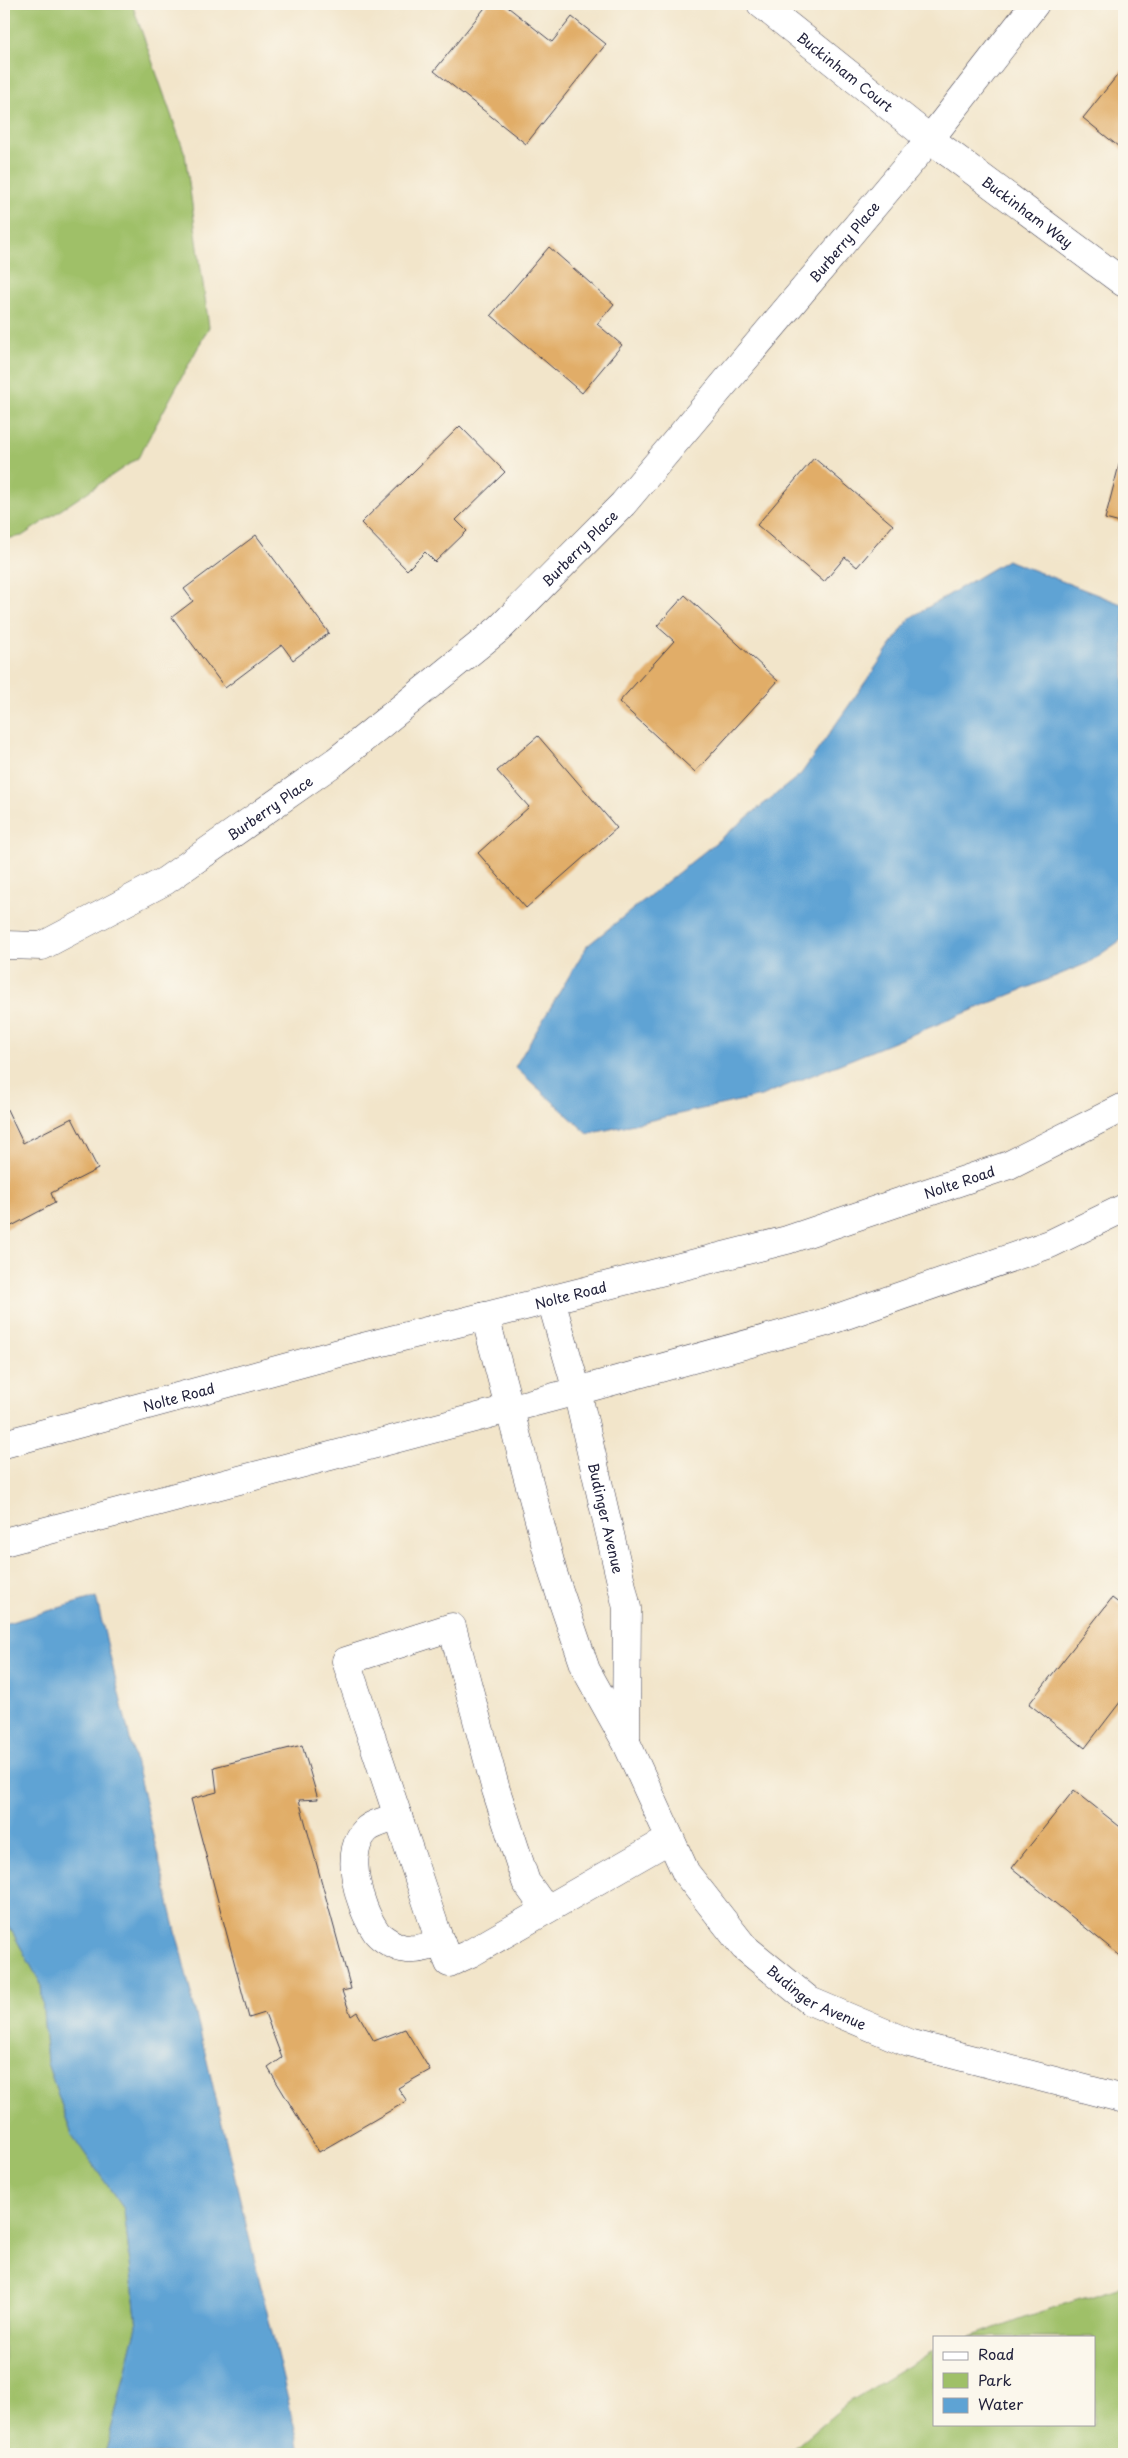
<svg xmlns="http://www.w3.org/2000/svg" width="1128" height="2458" font-family="'Playpen Sans',sans-serif">
<style>
.green{fill:#9fc068;stroke:#607152}
.water{fill:#5ea3d4;stroke:#406288}
.building{fill:#e1ad68}
.lines{fill:none;stroke-linecap:round;stroke-linejoin:round}
.minor-casing{stroke:#413f50;stroke-width:29}
.minor{stroke:#fff;stroke-width:28}
.labels{text-anchor:middle;dominant-baseline:central;stroke-width:5;stroke-linejoin:round;paint-order:stroke}
.street-label{font-size:14px;fill:#22223b;stroke:#fbf7ec}
</style>
<rect width="100%" height="100%" fill="#fbf7ec"/>
<filter id="ink" filterUnits="userSpaceOnUse"><feTurbulence type="fractalNoise" baseFrequency=".02" numOctaves="2"/><feDisplacementMap in="SourceGraphic" scale="10" xChannelSelector="R" yChannelSelector="G"/><feConvolveMatrix kernelMatrix="1 2 1 2 8 2 1 2 1" color-interpolation-filters="sRGB"/></filter>
<filter id="wash" filterUnits="userSpaceOnUse"><feTurbulence type="fractalNoise" baseFrequency=".0096" numOctaves="4" result="noise"/><feDisplacementMap in="SourceGraphic" scale="20" xChannelSelector="R" yChannelSelector="G"/><feGaussianBlur stdDeviation="1.12" result="paint"/><feColorMatrix in="noise" values="0 0 0 0 0 0 0 0 0 0 0 0 0 0 0 0 0 1.4 0 .05"/><feComposite in="paint" operator="in"/></filter>
<g filter="url(#wash)">
<rect width="100%" height="100%" fill="#f2e5ca"/>
<g class="green">
<path d="M4 4H132L185 154 209 327 138 458 22 536 4 539Z"/>
<path d="M4 1917 41 1984 47 2063 72 2135 124 2209 137 2326 105 2454H4Z"/>
<path d="M1124 2285V2454H787L849 2402 934 2351V2424H1094V2337H970L1024 2317Z"/>
</g>
<g class="water">
<path d="M1007 560 1124 605V938L1088 963 761 1096 588 1134 515 1067 587 946 801 774 910 618Z"/>
<path d="M96 1597 301 2454H105L137 2326 124 2209 72 2135 47 2063 41 1984 4 1917V1624Z"/>
</g>
<g id="blocks">
<g class="building">
<path d="M488 4H504L552 42 572 17 606 44 526 144 434 71Z"/>
<path d="M1124 67V151L1083 118Z"/>
<path d="M549 247 614 304 597 324 622 345 582 393 491 315Z"/>
<path d="M460 426 505 472 456 520 467 531 435 562 425 552 407 570 361 523Z"/>
<path d="M1124 446V524L1105 519Z"/>
<path d="M814 458 893 525 857 567 845 557 824 582 757 525Z"/>
<path d="M256 535 329 633 293 660 282 645 225 688 172 617 193 601 184 589Z"/>
<path d="M685 595 778 681 695 772 619 702 674 641 657 626Z"/>
<path d="M538 736 617 828 526 908 478 853 529 807 497 771Z"/>
<path d="M4 1103 23 1143 72 1118 98 1169 51 1193 55 1203 4 1230Z"/>
<path d="M1112 1598 1124 1607V1697L1085 1748 1029 1704Z"/>
<path d="M302 1745 318 1799 299 1800 351 1989 342 1991 351 2016 357 2012 374 2041 405 2029 430 2070 398 2088 407 2101 319 2152 268 2068 282 2058 265 2013 249 2018 191 1799 217 1792 214 1767Z"/>
<path d="M1074 1790 1124 1830V1959L1012 1868Z"/>
</g>
</g>
</g>
<g filter="url(#ink)">
<use href="#blocks" fill-opacity="0" stroke="#413f50" stroke-width="1"/>
<g class="lines">
<g class="minor-casing">
<g id="minor">
<path id="s1" d="M761 4 930 139 1124 283"/>
<path id="s2" d="M4 945 42 946 165 881 336 761 500 628 623 504 930 139 1035 4"/>
<path id="s3" d="M551 1300 577 1391 627 1608 626 1740"/>
<path id="s4" d="M485 1316 553 1573 586 1670 626 1742 686 1873 744 1947 810 2001 909 2043 1124 2099"/>
<path id="s5" d="M4 1444 343 1352 787 1240 1009 1165 1124 1107"/>
<path d="M4 1542 577 1391 823 1323 1050 1244 1124 1208"/>
<path d="M398 1816C389 1820 373 1823 366 1830 343 1853 359 1906 375 1930 378 1936 390 1943 396 1946 410 1953 427 1947 441 1943"/>
<path d="M546 1910 526 1882 496 1790 452 1627 346 1661 437 1933 449 1963 471 1953 670 1839"/>
</g>
</g>
<use href="#minor" class="minor"/>
</g>
</g>
<g class="labels">
<g class="street-label">
<text stroke="none"><textPath href="#s1" startOffset="108">Buckinham Court</textPath></text>
<text stroke="none"><textPath href="#s1" startOffset="338">Buckinham Way</textPath></text>
<text stroke="none"><textPath href="#s2" startOffset="1115">Burberry Place</textPath></text>
<text stroke="none"><textPath href="#s2" startOffset="710">Burberry Place</textPath></text>
<text stroke="none"><textPath href="#s2" startOffset="305">Burberry Place</textPath></text>
<text stroke="none"><textPath href="#s5" startOffset="991">Nolte Road</textPath></text>
<text stroke="none"><textPath href="#s5" startOffset="586">Nolte Road</textPath></text>
<text stroke="none"><textPath href="#s5" startOffset="181">Nolte Road</textPath></text>
<text stroke="none"><textPath href="#s3" startOffset="225">Budinger Avenue</textPath></text>
<text stroke="none"><textPath href="#s4" startOffset="778">Budinger Avenue</textPath></text>
</g>
</g>
<rect width="1128" height="2458" fill="none" stroke="#fbf7ec" stroke-width="20"/>
<rect x="933" y="2336" width="162" height="90" fill="#fbf7ec" stroke="#a4a2a5"/>
<rect x="943" y="2352" width="25" height="8" fill="#ffffff" stroke="#a4a2a5"/>
<text x="978" y="2360" font-size="15" fill="#22223b">Road</text>
<rect x="943" y="2373" width="25" height="15" fill="#9fc068" stroke="#a4a2a5"/>
<text x="978" y="2386" font-size="15" fill="#22223b">Park</text>
<rect x="943" y="2398" width="25" height="15" fill="#5ea3d4" stroke="#a4a2a5"/>
<text x="978" y="2410" font-size="15" fill="#22223b">Water</text>
</svg>
